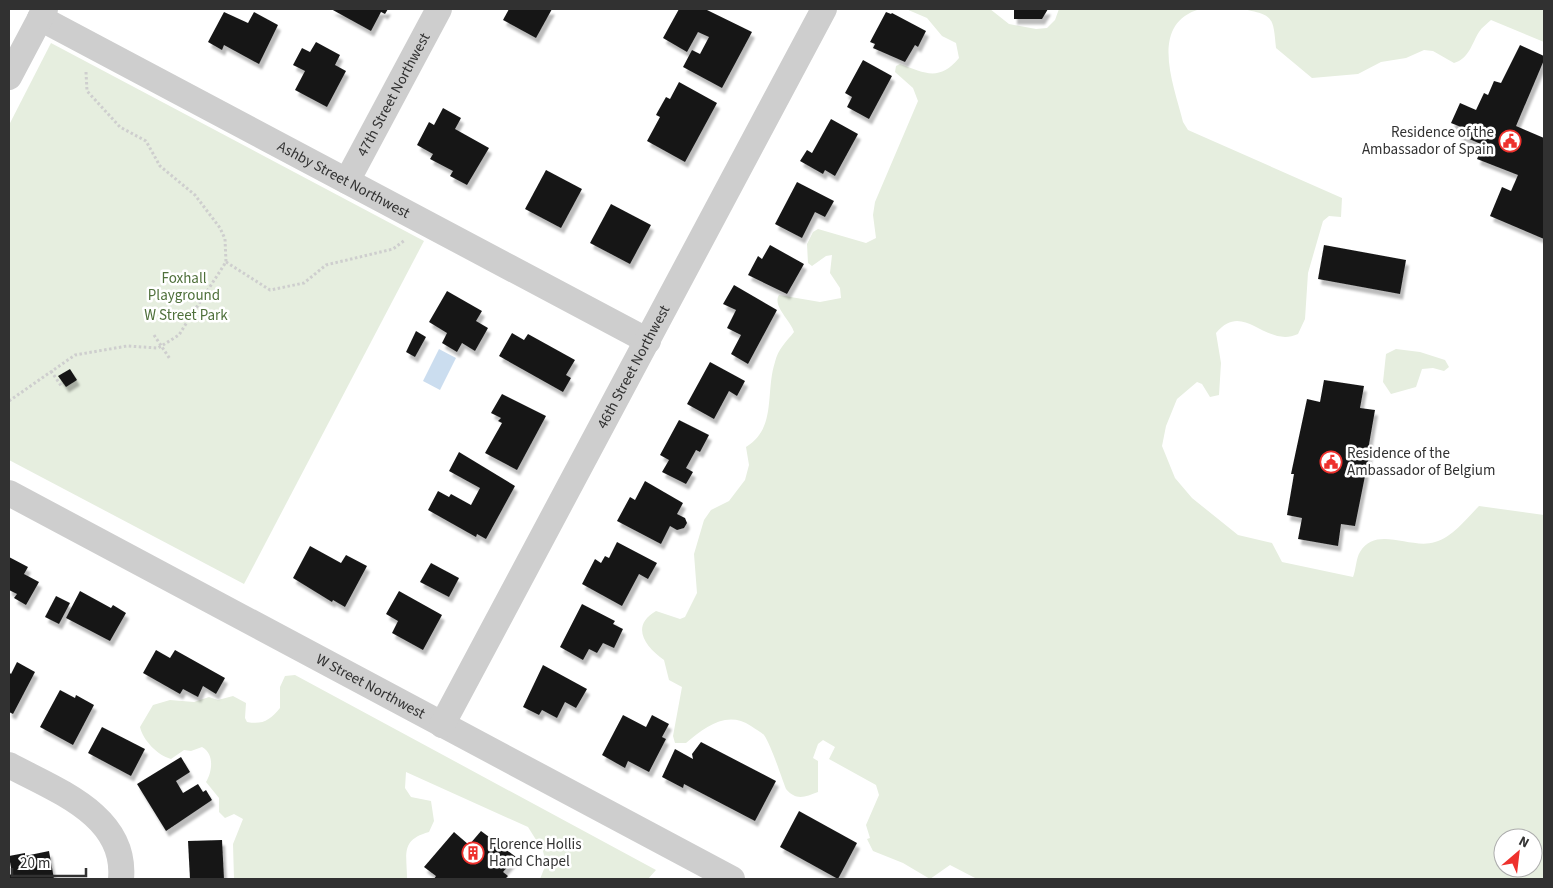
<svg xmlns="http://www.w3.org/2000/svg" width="1553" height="888" font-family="'Source Sans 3',sans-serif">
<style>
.green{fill:#e6eedf;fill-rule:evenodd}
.water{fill:#cbddef}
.building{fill:#181818;filter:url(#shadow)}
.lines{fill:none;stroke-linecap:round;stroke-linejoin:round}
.path{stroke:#cecece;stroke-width:3;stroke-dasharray:2.5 2.5;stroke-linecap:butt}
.minor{stroke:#cecece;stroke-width:26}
.path-bridge{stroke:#cecece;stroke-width:3;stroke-dasharray:2.5 2.5;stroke-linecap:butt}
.labels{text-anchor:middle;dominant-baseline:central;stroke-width:5;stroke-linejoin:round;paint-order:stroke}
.street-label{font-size:15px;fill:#313131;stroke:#fff}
.poi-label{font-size:15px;fill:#313131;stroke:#fff;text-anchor:start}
.park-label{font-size:15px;fill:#4f703b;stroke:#fff}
</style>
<defs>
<filter id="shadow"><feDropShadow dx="3" dy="5.5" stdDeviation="1" flood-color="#0004"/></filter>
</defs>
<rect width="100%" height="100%" fill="#fff"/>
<g class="green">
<path d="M906 9H990L1009 24 1036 29 1047 28 1055 20 1059 9H1200C1148 24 1174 85 1183 122L1188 130 1342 198 1341 217 1329 216 1323 221 1308 273 1305 319 1298 334C1265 349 1244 299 1216 333L1221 363 1219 395 1210 397 1202 384 1197 382 1177 399 1166 426 1162 446 1175 478 1192 498 1238 535 1272 543 1282 562 1353 577C1356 570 1356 558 1360 552 1376 525 1411 550 1435 542 1453 537 1466 519 1479 506L1544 515V879H977L950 865 930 879 903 863 873 851 867 839 870 838 866 825 879 795 876 785 829 759 835 747 823 740 818 744 813 758 818 761V792C805 797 796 801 786 789 781 776 771 745 764 735 761 732 755 729 751 726 727 710 705 727 686 743H675L673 736 682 687 669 680 664 660C645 647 630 626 656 611L680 619 685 617 697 593 694 554 704 520 711 510 729 501 745 480 749 465 746 447C777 428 765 393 775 362 778 349 786 342 794 332 791 321 772 306 779 295L820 302 841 298 840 288 830 273 832 255 826 256 812 266 808 263 807 244 813 232 818 229 866 243 876 238 873 215 875 202 918 101 913 88 895 72 896 66 900 64C925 73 939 82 959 58L956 43 942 36 927 18ZM1503 838H1533V868H1503Z"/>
<path d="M1242 9H1544V42L1491 20C1487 24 1482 27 1479 32 1472 43 1469 59 1454 63L1433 51 1424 50 1406 58 1381 62 1358 74 1312 78 1276 48C1273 17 1274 15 1242 9Z"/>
<path d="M51 43 424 241 244 584 9 460V125Z"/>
<path d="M1396 349 1420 352 1445 360 1449 367 1444 371 1433 368 1422 369 1416 387 1391 394 1383 382 1386 354Z"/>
<path d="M295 675 656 870 648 879H540L546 864 543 851 528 827 406 772 405 788 411 797 431 801 434 821 429 832C400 840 407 854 407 879H234L233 844 243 819 234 814 225 818 219 812V798L206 782C212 772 215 754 202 747L191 751 184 750 171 759C157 755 143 740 140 727L153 705 170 700 194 702 209 697 218 700 233 696 246 703 245 718 247 722C263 725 270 720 280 708V687L285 676Z"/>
</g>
<path class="water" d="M439 349 456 358 440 390 423 381Z"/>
<g class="building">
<path d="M331 9H388L385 14 381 12 371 31Z"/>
<path d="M509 9H552L536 38 503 20Z"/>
<path d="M679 9H705L752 32 722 88 683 67 692 50 700 54 709 37 698 32 687 52 663 38Z"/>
<path d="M1014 9H1048L1042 19H1014Z"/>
<path d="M224 12 248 23 254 12 278 25 259 64 224 45 222 50 208 42Z"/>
<path d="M886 12 891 14 892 13 926 31 918 47 915 45 905 62 873 48 875 44 870 42Z"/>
<path d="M316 42 340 55 335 65 346 71 327 107 295 90 305 71 293 65 302 48 310 52Z"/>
<path d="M1520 45 1544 56V60L1516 126 1544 138V239L1490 216 1502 187 1511 191 1518 175 1477 159 1483 145 1458 134 1461 127 1451 123 1460 103 1476 110 1484 93 1488 95 1494 81 1501 83Z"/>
<path d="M863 60 892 76 869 119 847 107 852 97 845 93Z"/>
<path d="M679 82 717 103 685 162 647 141 660 117 656 115 657 113 666 97 670 99Z"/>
<path d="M443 108 461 118 455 129 489 148 467 185 450 176 453 171 430 159 433 154 417 145 429 122 434 125Z"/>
<path d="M831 119 858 134 835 176 825 170 823 174 800 161 807 150 812 153Z"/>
<path d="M546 170 582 189 561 228 525 209Z"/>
<path d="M797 182 834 201 825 217 815 212 802 238 775 224Z"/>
<path d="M611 204 651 225 630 264 590 243Z"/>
<path d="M770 245 804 264 787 294 748 275 758 256 762 259Z"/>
<path d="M1324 245 1406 260 1400 294 1318 279Z"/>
<path d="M734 285 777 310 748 364 731 354 741 335 727 328 736 310 723 304Z"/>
<path d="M447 291 482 311 476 321 488 328 475 351 462 343 457 352 442 343 447 333 429 322Z"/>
<path d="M416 331 426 337 415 357 406 352Z"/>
<path d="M512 333 524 340 528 334 575 360 566 375 571 378 563 392 499 356Z"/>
<path d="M710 362 745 381 737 396 729 391 714 419 687 404Z"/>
<path d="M70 369 77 380 66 387 58 376Z"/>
<path d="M1324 380 1364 386 1360 408 1375 410 1368 450 1370 451 1355 526 1341 524 1338 546 1298 539 1302 518 1287 515 1294 474H1291L1307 399 1320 402Z"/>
<path d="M502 394 546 416 517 470 485 453 502 423 498 421 501 418 491 413Z"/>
<path d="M679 420 709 435 700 452 696 450 686 468 693 472 686 484 662 472 669 460 660 455Z"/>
<path d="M459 452 515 486 486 539 477 534 476 537 428 510 438 491 449 497 451 494 471 505 480 488 449 471Z"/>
<path d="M645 481 683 503 677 514 685 518 687 523 684 528 677 530 670 526 661 544 617 521 630 497 635 500Z"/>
<path d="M617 542 657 563 648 579 639 574 622 606 582 584 595 559 601 563 605 556 609 558Z"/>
<path d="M310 546 341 563 346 555 367 566 345 607 333 600 332 602 293 578Z"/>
<path d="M9 557 28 567 24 574 39 582 26 605 14 598 17 594 9 590Z"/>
<path d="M431 563 459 578 449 597 420 582Z"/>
<path d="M80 591 111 608 113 605 126 613 110 641 66 618Z"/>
<path d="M399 591 442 615 423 650 392 633 398 621 386 614Z"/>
<path d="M56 596 70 603 59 624 45 617Z"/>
<path d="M582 604 615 621 613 624 623 629 614 648 603 643 597 653 589 649 583 660 560 647Z"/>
<path d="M156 650 170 658 175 650 225 678 216 694 203 686 198 697 183 689 180 694 143 673Z"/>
<path d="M17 662 35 672 13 714 9 712V672L11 674Z"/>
<path d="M543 665 587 689 576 708 565 702 557 718 542 710 539 715 523 707Z"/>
<path d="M60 690 75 698 76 695 94 705 73 745 40 727Z"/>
<path d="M623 715 646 727 652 715 669 724 662 737 666 739 649 772 628 761 625 768 602 755Z"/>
<path d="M102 727 145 749 131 776 88 753Z"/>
<path d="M701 742 776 781 755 821 684 784 683 788 662 777 675 749 693 759 692 754Z"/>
<path d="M181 757 190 772 176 781 183 793 198 784 203 792 206 790 212 800 166 831 137 784Z"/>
<path d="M799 811 857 843 838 879 780 847Z"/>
<path d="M481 831 516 857 503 872 508 876 505 879H434L436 876 424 867 454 832 469 845Z"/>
<path d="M222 840 224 879H190L188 841Z"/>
<path d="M49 851 54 879H9V875L12 874 9 856 25 853V856Z"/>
</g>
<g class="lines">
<g class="path">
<path d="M86 72 87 91 120 127 146 141 160 166 195 195 220 228 225 239 226 262 187 322"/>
<path d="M226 262 270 290 304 283 326 265 393 249 405 240"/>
<path d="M154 335 170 359"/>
<path d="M51 371 62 387"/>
</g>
<g class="minor">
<path id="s1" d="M40 18 648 341"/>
<path d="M9 77 45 9"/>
<path id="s2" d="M347 181 439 9"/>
<path id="s3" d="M9 493 732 879"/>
<path id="s4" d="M442 725 824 9"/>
<path d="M9 765C55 790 127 815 121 879"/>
</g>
<path class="path-bridge" d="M9 401 75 355 127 346 158 348 179 335 187 322"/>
</g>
<defs>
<g id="civic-ring" transform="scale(1.125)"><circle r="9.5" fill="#fff" stroke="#ee312d" stroke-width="1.5"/><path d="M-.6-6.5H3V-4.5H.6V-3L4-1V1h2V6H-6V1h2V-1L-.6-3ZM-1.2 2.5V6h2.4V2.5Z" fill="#ee312d"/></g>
<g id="building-ring" transform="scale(1.125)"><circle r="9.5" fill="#fff" stroke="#ee312d" stroke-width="1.5"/><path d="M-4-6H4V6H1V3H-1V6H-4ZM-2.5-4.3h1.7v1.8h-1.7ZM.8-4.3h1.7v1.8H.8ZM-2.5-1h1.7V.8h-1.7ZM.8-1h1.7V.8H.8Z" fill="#ee312d"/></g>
</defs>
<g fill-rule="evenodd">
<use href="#civic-ring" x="1510" y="141"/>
<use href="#civic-ring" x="1331" y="462"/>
<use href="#building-ring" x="473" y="853"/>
</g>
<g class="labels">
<g class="street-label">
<text stroke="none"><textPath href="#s2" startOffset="98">47th Street Northwest</textPath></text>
<text stroke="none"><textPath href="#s1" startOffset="344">Ashby Street Northwest</textPath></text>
<text stroke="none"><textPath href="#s4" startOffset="406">46th Street Northwest</textPath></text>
<text stroke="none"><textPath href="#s3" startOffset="410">W Street Northwest</textPath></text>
</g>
<g class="poi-label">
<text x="1494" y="132" text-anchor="end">Residence of the<tspan x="1494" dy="17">Ambassador of Spain</tspan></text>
<text x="1347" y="453">Residence of the<tspan x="1347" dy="17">Ambassador of Belgium</tspan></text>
<text x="489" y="844">Florence Hollis<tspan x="489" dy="17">Hand Chapel</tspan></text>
</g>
<g class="park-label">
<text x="184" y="278">Foxhall<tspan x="184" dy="17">Playground</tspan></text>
<text x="186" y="315">W Street Park</text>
</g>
</g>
<rect width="1553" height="888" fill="none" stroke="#313131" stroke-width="20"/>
<g transform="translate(1518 853) rotate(28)"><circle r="24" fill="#ffffff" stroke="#adadad"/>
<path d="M0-4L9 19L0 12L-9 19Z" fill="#ee312d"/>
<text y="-8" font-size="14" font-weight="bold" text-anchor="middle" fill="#313131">N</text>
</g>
<path d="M12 868v8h74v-8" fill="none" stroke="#313131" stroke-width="2.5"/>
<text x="20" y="868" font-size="15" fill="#313131" stroke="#ffffff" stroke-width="4" paint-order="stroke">20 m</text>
</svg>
